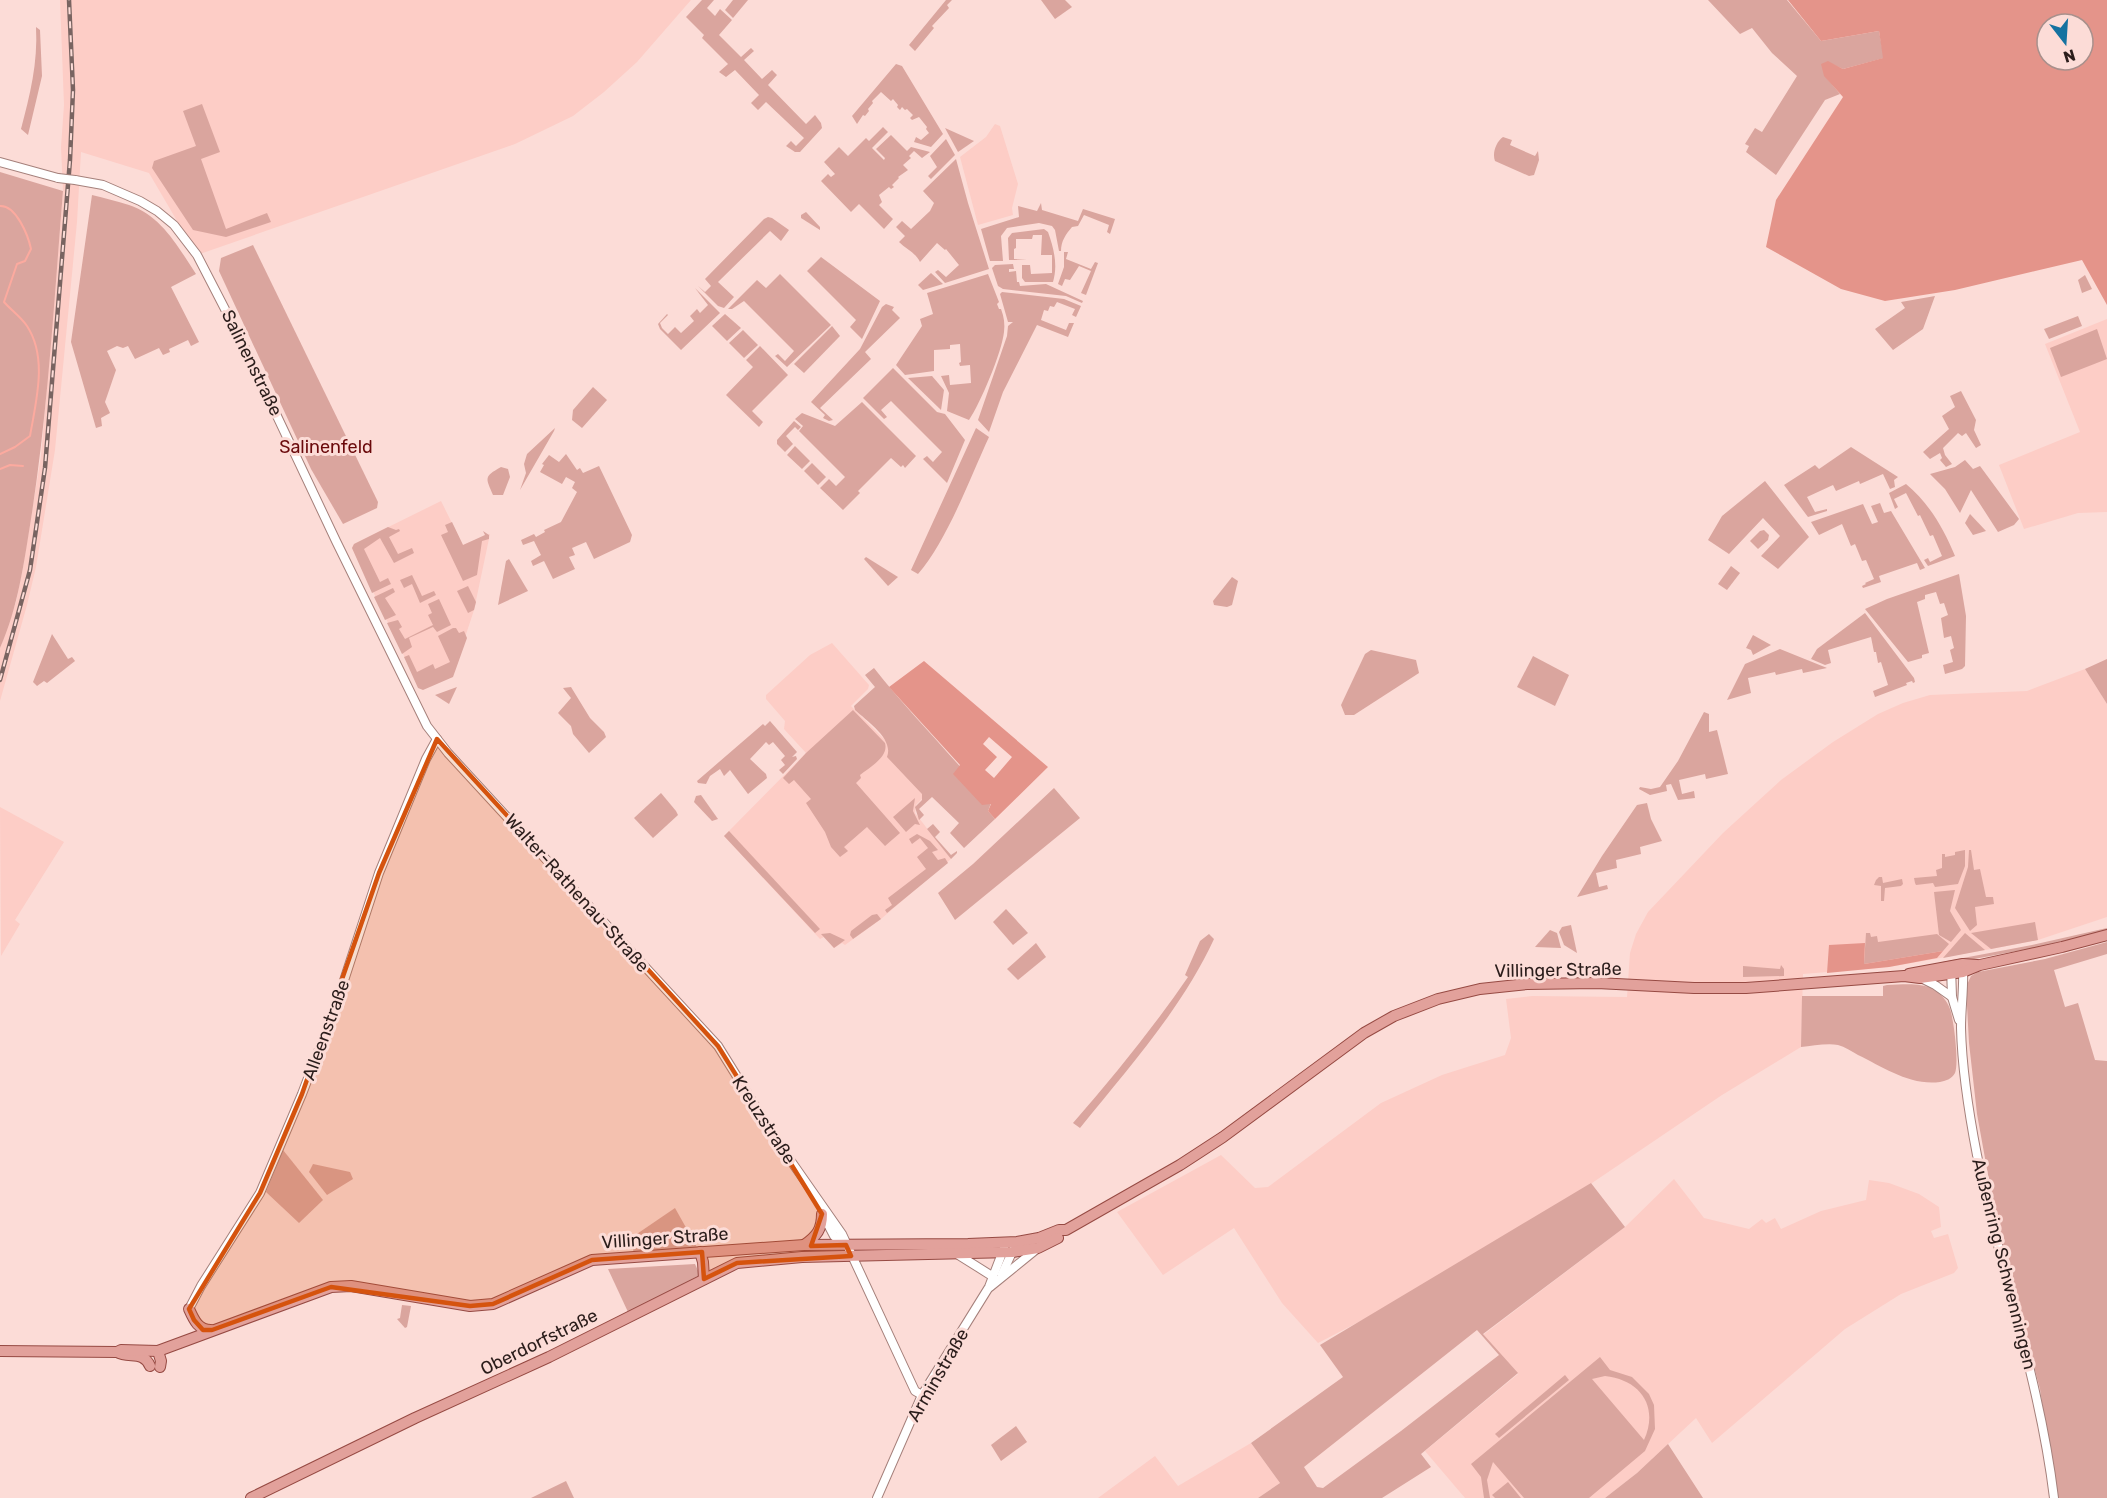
<svg xmlns="http://www.w3.org/2000/svg" width="2107" height="1498" font-family="Rubik,sans-serif">
<style>
.built{fill:#fdcdc6}
.green{fill:#daa59e;fill-rule:evenodd}
.forest{fill:#e4948a;fill-rule:evenodd}
.lines{fill:none;stroke-linecap:round;stroke-linejoin:round}
.stream{stroke:#fcaa9f;stroke-width:2}
.minor-casing{stroke:#a5807b;stroke-width:10}
.major-casing{stroke:#964a43;stroke-width:12}
.minor{stroke:#fff;stroke-width:8}
.major{stroke:#e2a19b;stroke-width:10}
.rail-casing{stroke:#796461;stroke-width:4.5}
.rail{stroke:#fcdcd7;stroke-width:2;stroke-dasharray:7;stroke-linecap:butt}
.minor-bridge-casing{stroke:#a5807b;stroke-width:10;stroke-linecap:butt}
.minor-bridge{stroke:#fff;stroke-width:8}
.marked{fill:#d5530e;fill-opacity:0.2;stroke:#d5530e;stroke-width:4.5;stroke-linejoin:round}
.labels{text-anchor:middle;dominant-baseline:central;stroke-width:6;stroke-linejoin:round;paint-order:stroke}
.street-label{font-size:18px;fill:#2b1d1b;stroke:#fcdcd7}
.park-label{font-size:18px;fill:#6a090b;stroke:#fcdcd7}
</style>
<rect width="100%" height="100%" fill="#fcdcd7"/>
<g class="built">
<path d="M60 0H691L637 62 604 92 573 116 515 144 197 255 149 173 81 152 77 222 55 450 36 567 27 605 0 701V648L16 602 23 567 41 456 63 191 61 147 64 105Z"/>
<path d="M995 124 1000 126 1018 184 1012 208 1013 215 978 225 960 157 986 137Z"/>
<path d="M2107 319V512L2078 513 2024 529 1999 465 2080 432 2045 344Z"/>
<path d="M441 501 463 545 490 534 474 610 452 677 419 687 352 548 354 544Z"/>
<path d="M832 643 869 685 868 689 851 706 933 788 916 805 915 813 951 859 881 919 845 945 842 943 834 948 824 937 820 939 724 836 806 753 784 729 785 721 766 699V695L810 655Z"/>
<path d="M2085 669 2107 704V917L2038 940 1991 949 1889 967 1803 974 1801 1047 1722 1095 1592 1183 1436 1282 1318 1343 1282 1303 1234 1228 1163 1275 1117 1212 1221 1155 1255 1188 1268 1187 1381 1103 1442 1075 1505 1055 1511 1038 1506 999 1532 996 1627 997 1630 953 1636 934 1648 912 1723 833 1781 780 1833 742 1878 714 1903 703 1930 695 2027 691Z"/>
<path d="M0 807 64 842 15 920 20 924 1 956Z"/>
<path d="M1674 1179 1704 1218 1749 1229 1762 1219 1766 1223 1775 1218 1781 1229 1821 1211 1866 1200 1869 1180 1889 1183 1919 1194 1939 1207 1941 1227 1931 1231 1934 1238 1948 1234 1958 1268 1954 1273 1901 1294 1845 1329 1712 1443 1696 1418 1637 1473 1605 1498H1465L1425 1451 1518 1374 1483 1335 1625 1227Z"/>
<path d="M1251 1443 1280 1483 1258 1498H1098L1155 1456 1178 1486Z"/>
</g>
<g class="green">
<path d="M702 0H714L707 8 715 16 720 9 732 20 719 35 741 57 751 48 754 51 744 60 762 79 772 70 777 75 768 85 806 124 815 115 821 123 822 128 800 152H795L786 146 791 141 796 146 804 138 766 102 758 110 751 103 759 95 735 70 726 77 719 72 728 64 702 38 704 35 686 17Z"/>
<path d="M733 0H748L733 18 725 10Z"/>
<path d="M946 0H952L947 5 949 8 932 26 934 28 915 51 909 45Z"/>
<path d="M1041 0H1065L1072 7 1055 19Z"/>
<path d="M1708 0H1787L1821 41 1879 31 1884 58 1843 69 1828 62 1825 76 1840 94 1825 100 1776 175 1746 152 1749 146 1745 144 1755 128 1762 132 1797 76 1772 53 1752 28 1740 34Z"/>
<path d="M36 27 40 30 42 76 28 135 21 129C30 95 38 63 36 27Z"/>
<path d="M896 64 902 66 943 134 931 147 914 142 916 137 921 140 929 133 926 129 927 127 919 117 912 120 910 118 913 115 907 109 905 110 902 107 900 110 897 107 898 105 893 99 891 101 881 92 872 101 873 103 868 109 869 111 865 116 863 115 857 124 852 116Z"/>
<path d="M202 104 220 152 201 159 226 229 267 213 271 222 226 237 193 230 152 168 154 161 196 146 183 111Z"/>
<path d="M883 127 888 132 872 148 884 160 885 158 876 149 891 135 907 151 911 147 930 152 922 158 914 151 909 156 911 158 903 165 908 170 898 177 899 178 892 185 894 187 891 189 889 187 879 195 882 202 879 205 893 219 884 229 859 204 851 212 821 181 828 174 831 177 835 174 824 162 839 147 848 156 866 138 869 141Z"/>
<path d="M945 128 974 141 958 152Z"/>
<path d="M1503 137 1512 140 1510 145 1535 156 1538 151 1539 160 1534 175 1529 176 1495 161C1492 153 1496 142 1503 137Z"/>
<path d="M946 139 955 155 931 179 928 176 937 167 930 156Z"/>
<path d="M956 159 968 203 989 269 945 283 935 272 938 270 946 277 959 265 946 249 945 250 937 243 920 262C916 253 906 249 899 242L905 236 896 227 902 221 911 229 930 211 934 203 923 191Z"/>
<path d="M0 172 63 191C54 301 48 411 31 519 24 563 18 608 0 648Z"/>
<path d="M92 195C104 198 117 201 129 205 162 216 178 247 196 274L171 287 199 342 191 346 188 340 169 349 170 352 163 355 159 348 135 359 128 346 123 348 117 346 107 351 116 370 105 402 110 413 101 418 102 426 96 428 71 342Z"/>
<path d="M1041 203 1042 210 1078 221 1083 209 1115 219 1110 234 1107 232 1109 225 1084 215 1078 226 1072 227C1066 234 1061 241 1061 251H1059L1055 230 1052 226 1039 223 1007 228 1001 236 1003 261H990L981 229 1019 217 1018 206 1037 211Z"/>
<path d="M806 212 820 227V230L801 218V215Z"/>
<path d="M768 217 772 218 789 230 781 241 770 231 718 282 734 297 724 308 718 306 698 286 705 292 711 286 705 279 764 219Z"/>
<path d="M1044 229 1048 232C1054 249 1058 265 1053 282H1025L1022 278V265H1030L1031 274 1052 273V255H1041L1042 235H1033L1032 239H1016V248L1014 249V259L1027 260H1009L1008 238 1012 233Z"/>
<path d="M253 245 378 502 377 508 343 524 311 469 219 271 221 258Z"/>
<path d="M1064 252H1068L1066 259 1091 269 1095 262 1098 263 1086 295 1081 293 1091 271 1079 266 1070 280 1065 279 1062 286 1058 284 1064 267Z"/>
<path d="M821 257 880 301 862 339 850 327 856 320 807 271Z"/>
<path d="M1013 264 1014 269H1009V272L1016 271 1017 282H1019L1020 286 1046 284 1083 301 1082 303 1066 296 1003 289 998 286 992 268 995 265Z"/>
<path d="M931 273 943 284 923 290 918 285Z"/>
<path d="M780 274 831 325 787 367 775 356 778 354 785 361 794 351 744 301 732 309H728L757 280 766 288Z"/>
<path d="M988 274 999 302 997 304 999 309H1001C1004 317 1005 324 1004 332 1002 352 980 404 969 420L947 411 949 393 941 376 949 375 950 385 971 383 970 365 960 366 959 363 961 362 960 344 950 345V349L934 350V371L905 375 896 365 922 326 920 319 933 314 927 293Z"/>
<path d="M2085 275 2092 289 2082 293 2078 280Z"/>
<path d="M695 288 720 313 681 350 660 329 658 324 667 314 668 315 660 323 662 328 668 334 675 327 681 333 694 321 690 316 697 309 700 313 708 305Z"/>
<path d="M1002 292 1064 299 1081 306 1076 317 1072 315 1075 309 1057 302 1054 307 1050 306 1048 311 1044 310 1041 320 1066 330 1069 323H1074L1068 337 1037 325 1003 392 989 432 978 420 1007 336 1008 326 1013 322H1008L1000 294Z"/>
<path d="M1935 296 1923 329 1893 350 1875 329 1905 308 1901 302Z"/>
<path d="M886 304 894 307 892 310 900 318 865 352 871 359 820 408 833 420 829 421 823 418 825 415 811 402 860 349 882 307Z"/>
<path d="M725 314 741 328 727 341 712 326Z"/>
<path d="M2078 316 2082 326 2049 339 2044 329Z"/>
<path d="M832 326 840 336 804 373 794 364Z"/>
<path d="M2097 329 2107 359 2061 377 2050 348Z"/>
<path d="M743 330 758 345 744 358 729 343Z"/>
<path d="M760 346 788 375 752 411 763 422 759 427 726 395 753 367 746 360Z"/>
<path d="M893 368 937 412 945 414 965 440 947 483 923 459 927 456 933 462 942 452 891 401 881 410 887 417 884 419 863 398Z"/>
<path d="M932 376 944 390 941 410 908 378Z"/>
<path d="M593 387 607 400 582 428 572 420 573 410Z"/>
<path d="M1961 391 1976 420 1974 430 1981 445 1976 448 1966 433 1962 436 1958 433 1943 448 1945 455 1952 464 1946 467 1940 460 1942 458 1940 453 1930 459 1923 452 1949 429 1942 416 1955 407 1950 396Z"/>
<path d="M862 402 916 456 905 468 903 465 901 467 891 458 858 491 860 493 843 510 820 488 829 479 836 486 845 477 799 431 803 426 795 419 802 413 835 426Z"/>
<path d="M794 421 801 427 798 430 795 427 786 436 793 444 785 452 777 444V440Z"/>
<path d="M555 428 554 431 520 490 526 473 524 464 527 454Z"/>
<path d="M976 428 989 437C970 478 947 541 918 574L911 570Z"/>
<path d="M795 446 810 461 802 469 787 455Z"/>
<path d="M1851 447 1898 477 1894 480 1895 487 1890 489 1883 474 1860 484 1859 481 1836 491 1833 485 1807 497 1815 512 1827 509V511L1808 517 1784 485 1815 465 1819 469Z"/>
<path d="M566 454 577 470 580 468 583 473 599 466 632 535 630 542 594 559 586 542 572 548 575 555 569 557 575 569 553 579 544 561 533 566 531 561 541 555 534 541 523 545 521 540 534 534 536 537 545 532 544 530 561 522 577 492 572 488 575 482 566 477 562 484 540 472 544 465 542 464 549 455 559 462Z"/>
<path d="M1965 460 1973 469 1980 466 2019 519 2014 525 1998 532 1971 490 1960 513 1945 489 1930 474 1955 467Z"/>
<path d="M812 463 826 477 818 485 804 471Z"/>
<path d="M501 467 508 469 510 477 503 495H493C486 478 483 477 501 467Z"/>
<path d="M1765 481 1809 537 1778 569 1761 556 1780 536 1763 518 1729 554 1708 540 1722 516Z"/>
<path d="M1906 484C1929 503 1944 529 1955 556L1928 566 1924 560 1928 558 1930 562 1942 556 1933 535 1930 536 1920 515 1918 516 1906 493 1894 499 1898 507 1895 509 1889 493Z"/>
<path d="M1880 503 1884 513 1891 511 1925 568 1920 570 1917 563 1879 576 1881 582 1863 588 1862 586 1866 584 1865 583 1874 579 1866 560 1862 561 1855 544 1851 546 1842 524 1819 535 1811 522 1863 504 1872 524 1878 522 1871 506Z"/>
<path d="M1970 514 1986 531 1973 535 1965 523Z"/>
<path d="M452 522 463 545 485 535 483 531 489 535V539L482 541 477 575 463 581 441 535 448 532 445 525Z"/>
<path d="M388 527 396 530 399 529 400 531 389 537 398 554 412 548 414 553 394 563 380 538 364 549 380 582 388 578 391 584 372 593 352 548 354 544Z"/>
<path d="M1764 530 1769 535 1768 540 1758 549 1750 541 1760 531Z"/>
<path d="M866 557 898 577 888 586 864 559Z"/>
<path d="M509 559 528 591 498 605 506 561Z"/>
<path d="M1731 566 1740 573 1727 590 1718 584Z"/>
<path d="M1959 574 1966 616 1965 666 1962 669 1945 674 1943 665 1953 662 1950 650 1954 648 1951 636 1944 638 1941 618 1948 615 1944 603 1940 604 1936 592 1925 595V599L1917 602 1929 653 1922 655V658L1908 662 1865 609 1887 599Z"/>
<path d="M412 575 422 596 434 591 436 595 420 603 412 584 404 588 400 580Z"/>
<path d="M1232 577 1238 581 1232 605 1227 607 1214 605 1213 601Z"/>
<path d="M468 586 476 602 474 610 468 613 457 591Z"/>
<path d="M393 588 395 592 385 598 396 615 385 620 374 597Z"/>
<path d="M439 599 451 625 437 632 433 627 409 638 412 647 402 654 387 623 398 620 402 627 399 629 405 639 433 625 428 615 432 613 428 604Z"/>
<path d="M1865 613 1914 678 1915 682 1913 683 1912 681 1906 683 1907 685 1875 697 1873 691 1888 685 1881 662 1878 663 1876 652H1874L1871 637 1828 650 1831 663 1825 665 1811 659 1817 649Z"/>
<path d="M453 628H456L459 633 464 631 467 638 453 677 423 690 418 688 404 657 409 655 417 672 433 664 435 669 450 662 438 636Z"/>
<path d="M52 634 68 659 72 657 75 661 47 683 44 681 37 686 33 682Z"/>
<path d="M1753 635 1771 645 1753 655 1751 650 1746 648Z"/>
<path d="M1780 649 1827 668 1803 673 1802 669 1776 675 1775 672 1748 678 1751 693 1727 700 1745 664Z"/>
<path d="M1371 650 1416 660 1419 673 1354 715H1345L1341 705 1365 654Z"/>
<path d="M1533 656 1569 675 1555 706 1517 687Z"/>
<path d="M2107 659V704L2085 669Z"/>
<path d="M874 668C911 715 954 757 991 803L988 811 995 819 964 848 950 833 959 823 932 797 919 809 924 815 919 820 915 807 922 800V794L887 757C894 739 868 722 855 710L854 706 875 687 865 675Z"/>
<path d="M457 687 449 704 435 695Z"/>
<path d="M571 687 590 718 604 732 606 737 589 753 573 734 571 726 558 713 571 698 563 688Z"/>
<path d="M853 710 885 743C889 757 870 767 860 775L861 778 856 783 900 833 885 846 867 827 844 847 848 851 840 857 831 847 825 832 806 803 811 799 794 780 789 784 783 778 806 753Z"/>
<path d="M1704 712 1709 714V732L1717 730 1728 774 1706 779 1705 774 1679 780 1682 794 1694 791 1695 798 1678 800 1671 784 1666 785 1667 791 1650 795 1639 789 1640 787 1651 789 1660 787 1678 761Z"/>
<path d="M770 721 797 752 792 757 796 756 797 759 783 774 779 770 785 765 781 760 785 756 773 742 769 745 766 742 750 759 766 774 767 778 748 794 730 770 724 776 720 769 710 776 706 784 698 783 697 781 763 724 765 726Z"/>
<path d="M1054 788 1080 818 955 920 938 893 973 864Z"/>
<path d="M661 793 676 811 678 815 653 838 634 818Z"/>
<path d="M701 795 718 819 712 821 694 802 696 796Z"/>
<path d="M915 798 913 811 920 825 915 824 906 832 893 817Z"/>
<path d="M1647 803 1651 819 1662 841 1640 847 1641 854 1616 860 1617 868 1596 873 1599 887 1607 885 1608 889 1577 897 1602 856 1637 805Z"/>
<path d="M933 824 940 832 935 837 951 855 957 851V853L951 859 927 829Z"/>
<path d="M729 831 820 929 815 933 724 836Z"/>
<path d="M917 834 930 841 938 850 932 852 938 860 945 858 948 863 887 913 885 910 892 905 888 898 926 869 917 857 928 848 920 838 912 844 909 839Z"/>
<path d="M1965 850V866L1958 884 1935 887 1933 883 1916 885 1915 883 1914 878 1937 876 1936 870 1942 868V854H1945V857L1955 855V852Z"/>
<path d="M1969 850H1971L1974 870 1980 869 1986 897H1993L1994 904 1975 907 1977 925 1970 931 1955 908 1968 867Z"/>
<path d="M1879 877H1882L1883 883 1902 879 1903 884 1901 886 1885 888 1884 901H1881V886L1874 885 1876 880Z"/>
<path d="M1955 890 1950 911 1961 930 1951 942 1939 935 1934 892Z"/>
<path d="M1006 909 1028 933 1013 945 993 922Z"/>
<path d="M877 914 881 919 853 939 850 935 851 931 872 915Z"/>
<path d="M2035 922 2038 940 1991 949 1971 933Z"/>
<path d="M1571 925 1577 953 1564 945 1559 932 1562 927Z"/>
<path d="M2107 928V931L2033 948 1942 965V962L2032 945Z"/>
<path d="M1550 930 1557 933 1561 948 1535 947Z"/>
<path d="M830 933 845 940 834 948 821 934Z"/>
<path d="M1866 933H1870L1871 937 1877 936 1878 942 1937 934 1949 944 1943 951 1864 964Z"/>
<path d="M1965 933 1985 950 1943 958Z"/>
<path d="M1209 934 1214 939C1181 1010 1129 1067 1080 1128L1073 1123C1114 1076 1153 1028 1188 977L1185 975 1200 941Z"/>
<path d="M2107 942V954L2054 970 2065 1007 2078 1003 2095 1060 2107 1061V1498H2056L2040 1389 1998 1230 1977 1114 1969 1043 1966 987 1971 976 1978 972 2045 959Z"/>
<path d="M1036 943 1046 957 1018 980 1007 969Z"/>
<path d="M1781 965 1784 969V976L1743 977V966L1780 969Z"/>
<path d="M1887 985C1902 985 1919 982 1932 989 1941 993 1947 1001 1950 1009 1954 1020 1959 1064 1955 1073 1952 1079 1945 1081 1940 1082 1910 1086 1883 1067 1858 1055 1851 1051 1845 1047 1838 1045 1827 1043 1812 1046 1801 1047L1802 996H1883V986Z"/>
<path d="M283 1150 323 1200 299 1223 266 1192Z"/>
<path d="M313 1164 350 1172 353 1179 327 1195 309 1172Z"/>
<path d="M1591 1183 1625 1227 1483 1334 1518 1373 1421 1454 1431 1467 1382 1498H1258L1280 1483 1251 1443 1343 1377 1320 1345ZM1477 1330 1499 1355 1401 1431 1323 1488 1317 1487 1304 1467Z"/>
<path d="M675 1208 697 1247 634 1252 628 1240Z"/>
<path d="M695 1264 700 1275 628 1312 608 1269Z"/>
<path d="M402 1305 411 1306 407 1327 405 1328 397 1319 400 1318Z"/>
<path d="M1600 1357 1610 1370 1632 1377 1649 1394 1654 1405 1655 1429 1645 1451 1589 1498H1524L1493 1462 1487 1480 1490 1498H1484L1481 1477 1471 1464ZM1605 1376C1641 1380 1659 1407 1644 1440L1592 1379Z"/>
<path d="M1565 1375 1569 1380 1499 1438 1495 1434Z"/>
<path d="M1016 1426 1027 1442 1001 1461 991 1445Z"/>
<path d="M1668 1444 1703 1498H1605L1637 1473Z"/>
<path d="M566 1481 574 1498H531Z"/>
<path d="M1508 1482 1521 1498H1495L1492 1495Z"/>
</g>
<g class="forest">
<path d="M1788 0H2107V305L2082 260 1955 290 1885 301 1841 289 1766 247 1776 200 1843 97 1824 76 1821 64 1828 61 1843 69 1883 58 1879 31 1821 41ZM2047 24H2083V60H2047Z"/>
<path d="M924 661 1048 767 995 819 988 811 991 804 982 805 953 774 960 765 889 687ZM989 737 1012 757 994 778 985 770 997 757 983 744Z"/>
<path d="M1865 943 1864 964 1943 951 1937 958 1889 967 1827 973 1829 945Z"/>
</g>
<g class="lines">
<g class="stream">
<path d="M0 206C16 205 28 235 31 249L25 261 17 264 4 302C11 310 21 317 27 326 48 358 36 401 30 436L15 447 0 454"/>
<path d="M0 469 10 465 23 466"/>
</g>
<g class="minor-casing">
<g id="minor">
<path d="M0 162 58 178"/>
<path d="M75 180 103 185 140 201 157 211 174 225 197 255 243 344 336 541 427 726 448 753 718 1046 777 1141 842 1234 915 1391 922 1395"/>
<path d="M1951 967 1952 997 1959 1020"/>
<path d="M1963 968C1964 988 1961 1008 1961 1028 1962 1069 1969 1114 1977 1155 2000 1270 2040 1381 2054 1498"/>
<path d="M1921 978 1935 985 1952 997"/>
<path d="M822 1213 834 1236 846 1245"/>
<path d="M957 1254 992 1276"/>
<path d="M1002 1274 1014 1248"/>
<path d="M990 1287 1038 1248"/>
<path d="M189 1309 201 1286 260 1193 302 1094 337 1002 379 873 426 759 437 739"/>
<path d="M877 1498 922 1395 989 1287 1004 1248"/>
</g>
</g>
<g class="major-casing">
<g id="major">
<path d="M1909 974 1963 964 1977 965"/>
<path d="M804 1245C817 1236 822 1229 822 1214"/>
<path d="M700 1252 703 1262 704 1279"/>
<path d="M189 1309C194 1320 198 1330 211 1330"/>
<path d="M0 1351 117 1352C129 1359 143 1350 150 1366"/>
<path d="M158 1351 161 1361 160 1367"/>
<path d="M117 1352 121 1350 158 1351 331 1287 351 1286 470 1306 493 1304 592 1260 804 1245 968 1244 1017 1242 1039 1238 1059 1230H1066L1180 1165 1223 1137 1364 1033 1394 1016 1438 999 1480 989 1527 984 1597 983 1694 988H1746L1904 976 1920 978 1963 972 1980 965 2062 947 2107 935"/>
<path d="M251 1498 415 1418 549 1357 737 1263 802 1257 1012 1252 1038 1248 1058 1238"/>
</g>
</g>
<use href="#minor" class="minor"/>
<use href="#major" class="major"/>
<g class="rail-casing">
<path id="rail" d="M0 680 30 570 45 468 70 160 73 90 69 0"/>
</g>
<use href="#rail" class="rail"/>
<g class="minor-bridge-casing">
<path id="minor-bridge" d="M58 178 75 180"/>
</g>
<use href="#minor-bridge" class="minor-bridge"/>
</g>
<path class="marked" d="M437 739 718 1046 822 1214 811 1246 846 1245 851 1256 737 1263 704 1279 702 1252 592 1260 493 1304 470 1306 331 1287 212 1330H203L194 1320 189 1309 260 1193 302 1094 379 873Z"/>
<g class="labels">
<g class="street-label">
<text transform="translate(252 363) rotate(64)">Salinenstraße</text>
<text transform="translate(577 893) rotate(48)">Walter-Rathenau-Straße</text>
<text transform="translate(1558 970) rotate(-1)">Villinger Straße</text>
<text transform="translate(326 1030) rotate(-70)">Alleenstraße</text>
<text transform="translate(764 1120) rotate(57)">Kreuzstraße</text>
<text transform="translate(665 1238) rotate(-4)">Villinger Straße</text>
<text transform="translate(2004 1264) rotate(76)">Außenring Schwenningen</text>
<text transform="translate(539 1342) rotate(-26)">Oberdorfstraße</text>
<text transform="translate(938 1375) rotate(-60)">Arminstraße</text>
</g>
<g class="park-label">
<text x="326" y="447">Salinenfeld</text>
</g>
</g>
<g transform="translate(2065 42) rotate(163)"><circle r="28" fill="#fcdcd7" stroke="#a8908c" stroke-width="1.5"/>
<path d="M0-4.5L10 22L0 15L-10 22Z" fill="#1572a0"/>
<text y="-9" font-size="16" font-weight="bold" text-anchor="middle" fill="#2b1d1b">N</text>
</g>
</svg>
